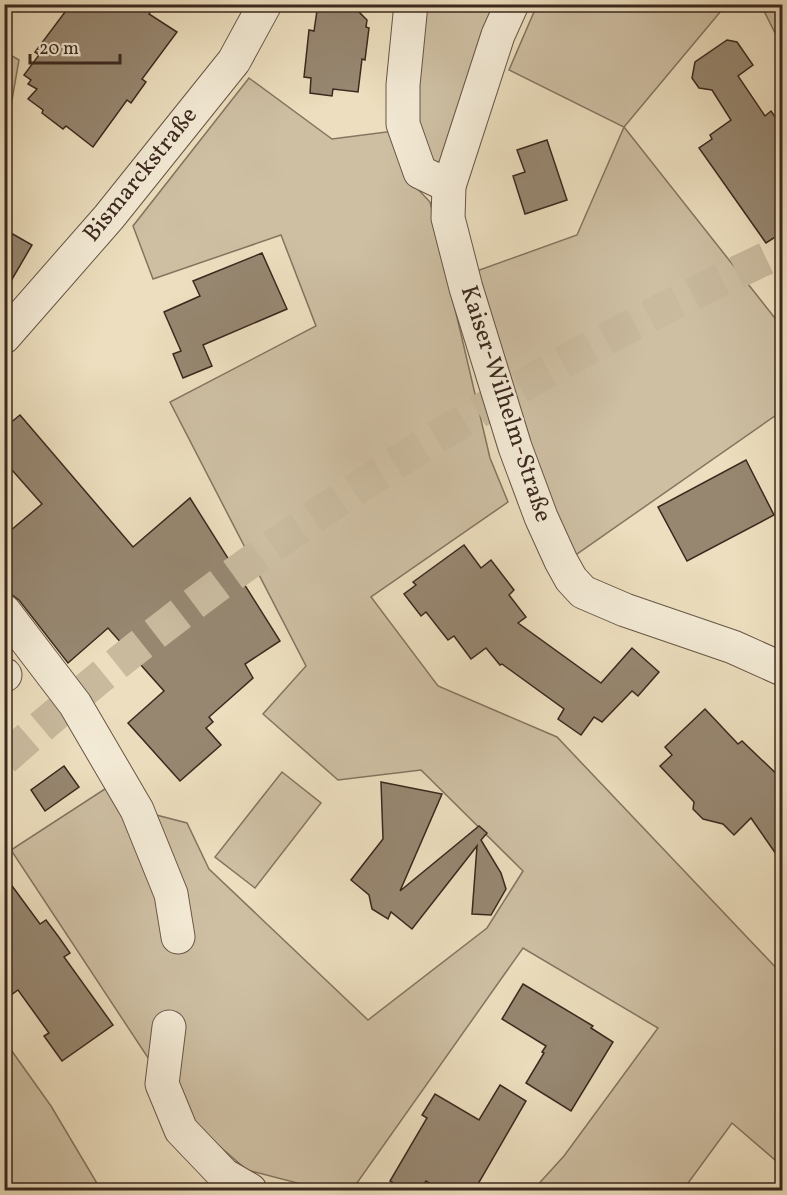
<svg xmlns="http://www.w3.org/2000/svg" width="787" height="1195" font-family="Vollkorn,serif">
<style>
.green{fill:#cebfa3;stroke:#847460;stroke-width:1.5}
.building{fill:#978771;stroke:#3b281e;stroke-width:1.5}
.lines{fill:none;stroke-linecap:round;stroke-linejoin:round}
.major-tunnel{stroke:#c9ba9e;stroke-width:33;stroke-dasharray:33 16;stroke-linecap:butt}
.minor-casing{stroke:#675646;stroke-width:35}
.minor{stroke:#f3ead5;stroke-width:33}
.labels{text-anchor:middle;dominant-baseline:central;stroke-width:5;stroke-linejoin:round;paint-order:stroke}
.street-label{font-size:24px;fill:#3b281e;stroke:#f3ead5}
</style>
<rect width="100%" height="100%" fill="#ecdebe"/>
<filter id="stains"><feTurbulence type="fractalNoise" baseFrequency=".00333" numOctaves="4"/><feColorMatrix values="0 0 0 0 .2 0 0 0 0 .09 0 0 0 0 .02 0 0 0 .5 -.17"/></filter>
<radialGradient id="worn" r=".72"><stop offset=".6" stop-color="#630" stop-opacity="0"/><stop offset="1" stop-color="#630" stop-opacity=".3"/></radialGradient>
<g class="green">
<path d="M370 5H504L443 177 420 163 413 91 420 17Z"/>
<path d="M537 5H726L624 127 782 327V411L574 556 529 449 474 272 577 235 624 127 509 70Z"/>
<path d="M761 5H782V47Z"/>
<path d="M5 52 19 60 5 140Z"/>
<path d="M249 78 332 139 394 131 414 185 430 202 490 458 508 502 371 597 438 686 557 737 782 974V1166L732 1123 683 1190H533L564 1156 658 1028 523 948 352 1190H324L247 1170 189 1120 11 850 111 785 137 810 187 823 209 869 368 1020 487 928 523 871 421 770 338 780 263 714 306 666 170 402 316 326 281 235 153 279 133 226Z"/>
<path d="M282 772 321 803 255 888 215 857Z"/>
<path d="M4 1040 51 1106 101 1190H5Z"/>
</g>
<g class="building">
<path d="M71 4H155L149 14 177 32 142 79 146 82 131 103 127 100 93 147 66 126 63 129 42 113 43 110 28 99 37 89 28 84 31 80 24 75 39 55 35 52Z"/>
<path d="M318 4 355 8 367 20 366 27 369 28 365 60 362 59 358 92 333 89 332 96 310 93 311 78 304 77 309 30 314 31Z"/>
<path d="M727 40 737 42 753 65 738 76 765 116 771 111 783 128V232L766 243 699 148 712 139 710 135 731 120 712 90 699 88 692 78 695 62Z"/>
<path d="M547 140 567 200 525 214 513 176 525 172 517 150Z"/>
<path d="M4 229 32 245 4 293Z"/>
<path d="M262 253 287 309 203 345 212 366 183 378 173 354 181 351 164 312 200 296 193 281Z"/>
<path d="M20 415 133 547 190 498 280 641 245 664 253 678 209 717 213 722 206 728 221 745 180 781 128 723 164 691 108 628 68 663 19 600 4 589V536L42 504 4 461V428Z"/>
<path d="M746 460 774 515 687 561 658 507Z"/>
<path d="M464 545 481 568 491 560 514 590 509 595 526 617 518 623 601 683 632 648 659 672 638 696 632 691 602 722 594 717 581 735 558 719 564 709 502 664 500 665 486 648 471 659 454 636 448 640 426 612 421 616 404 594 416 585 413 582Z"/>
<path d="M705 709 738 744 742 741 783 780V864L751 818 734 835 723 824 703 819 693 809 694 802 660 766 672 755 665 747Z"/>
<path d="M64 766 79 787 45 811 31 790Z"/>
<path d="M381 782 442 794 400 891 479 826 487 833 481 840 501 873 506 889 491 915 472 914 477 846 412 929 391 912 388 919 372 909 369 895 351 880 383 839Z"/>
<path d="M4 875 40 924 46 920 58 936 70 953 64 957 113 1025 62 1061 44 1036 49 1033 18 990 4 1000Z"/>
<path d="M523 984 593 1026 591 1028 613 1042 571 1111 526 1083 544 1053 542 1052 546 1046 502 1019Z"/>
<path d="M500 1085 526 1101 474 1191H442L426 1181 420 1191H406L390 1181 427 1118 422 1115 435 1094 479 1120Z"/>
</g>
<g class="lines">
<path class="major-tunnel" d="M4 759C237 553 500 381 782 251"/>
<g class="minor-casing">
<g id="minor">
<path d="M411 4 403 85V124L420 172 449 186"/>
<path d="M512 4 498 35 449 186 448 218 466 288 515 447 541 517 561 561 571 579 583 592 625 610 733 647 782 669"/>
<path d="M4 337 109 217 234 61 265 4"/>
<path d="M4 611 75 704 137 810 171 894 178 937"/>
<path d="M4 675H5"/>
<path d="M169 1027 162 1084 181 1130 224 1175 250 1190"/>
</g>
</g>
<use href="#minor" class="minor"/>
</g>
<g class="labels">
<g class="street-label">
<text transform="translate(141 175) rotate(-51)">Bismarckstraße</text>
<text transform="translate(505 404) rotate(72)">Kaiser-Wilhelm-Straße</text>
</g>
</g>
<rect width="787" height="1195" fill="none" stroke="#ecdebe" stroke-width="24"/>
<rect x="6" y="6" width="775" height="1183" fill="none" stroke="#3b281e" stroke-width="3"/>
<rect x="12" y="12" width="763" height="1171" fill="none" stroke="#3b281e" stroke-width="1.5"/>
<path d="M30 54v9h90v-9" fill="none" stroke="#3b281e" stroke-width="3"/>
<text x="39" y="54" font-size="18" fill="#3b281e" stroke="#f3ead5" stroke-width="4.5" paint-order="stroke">20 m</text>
<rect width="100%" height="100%" filter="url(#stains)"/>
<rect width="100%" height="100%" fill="url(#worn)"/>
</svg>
